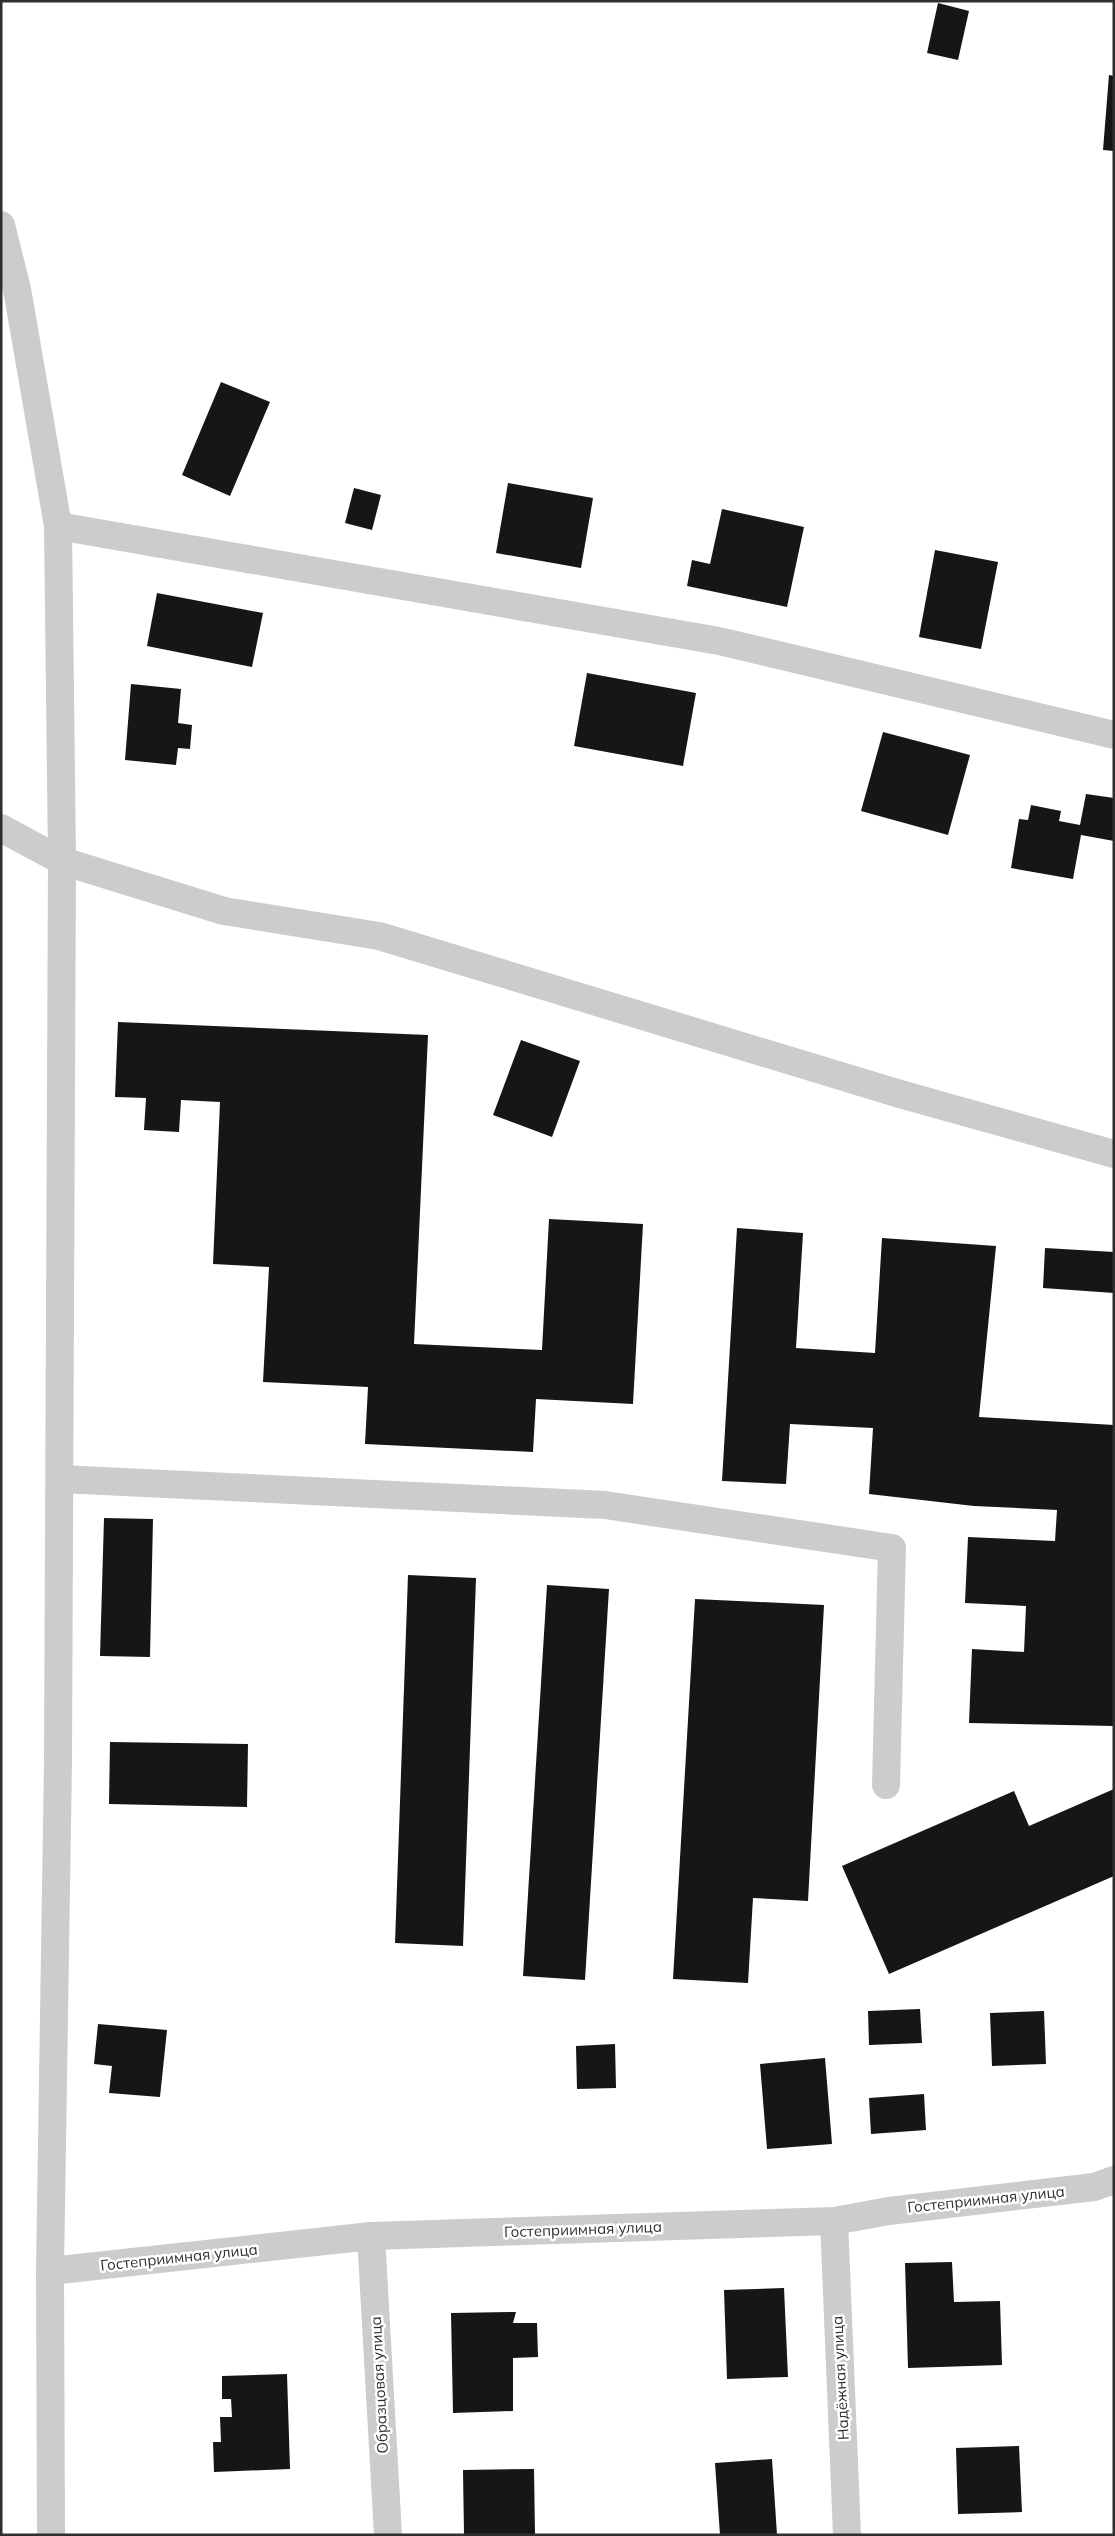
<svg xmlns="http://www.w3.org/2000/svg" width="1115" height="2536" font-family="Mulish,sans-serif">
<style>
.building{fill:#161616}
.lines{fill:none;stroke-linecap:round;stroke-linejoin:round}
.minor{stroke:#ccc;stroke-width:28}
.labels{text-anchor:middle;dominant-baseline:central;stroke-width:5;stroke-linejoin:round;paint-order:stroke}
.street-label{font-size:15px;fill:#2f2f2f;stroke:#fff}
</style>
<rect width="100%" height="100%" fill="#fff"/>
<g class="building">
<path d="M938 3 969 11 958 60 927 53Z"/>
<path d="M1109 75 1114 76V151L1103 150Z"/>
<path d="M221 382 270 402 230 496 182 475Z"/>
<path d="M508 483 593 498 581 568 496 553Z"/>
<path d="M354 488 381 495 372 530 345 523Z"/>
<path d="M722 509 804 527 787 607 687 586 692 560 710 564Z"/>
<path d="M935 550 998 562 981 649 919 637Z"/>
<path d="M157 593 263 613 252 667 147 646Z"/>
<path d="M587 673 696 693 683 766 574 746Z"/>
<path d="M131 684 181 689 178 723 192 725 190 749 178 748 176 765 125 760Z"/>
<path d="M883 732 970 755 948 835 861 811Z"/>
<path d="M1086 794 1114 798V841L1081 835 1073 879 1011 868 1019 819 1028 820 1031 805 1061 811 1059 821 1080 825Z"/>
<path d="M118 1022 428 1035 414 1344 542 1350 549 1219 643 1224 633 1404 536 1399 533 1452 365 1444 368 1387 263 1382 269 1267 213 1264 220 1102 181 1100 179 1132 144 1130 146 1098 115 1097Z"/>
<path d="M521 1040 580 1061 552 1137 493 1115Z"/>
<path d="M737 1228 803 1233 796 1348 875 1353 882 1238 996 1246 979 1417 1114 1425V1726L969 1723 972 1649 1024 1652 1026 1606 965 1603 968 1537 1055 1541 1057 1510 974 1506 869 1494 873 1428 790 1424 786 1484 722 1481Z"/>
<path d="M1045 1248 1114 1252V1293L1043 1288Z"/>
<path d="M104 1518 153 1519 150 1657 100 1656Z"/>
<path d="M408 1575 476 1578 463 1946 395 1943Z"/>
<path d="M547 1585 609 1589 585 1980 523 1976Z"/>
<path d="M695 1599 824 1605 808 1901 753 1898 748 1983 673 1979Z"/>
<path d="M110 1742 248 1744 247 1807 109 1804Z"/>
<path d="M1114 1789V1876L889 1974 842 1866 1014 1791 1029 1826Z"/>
<path d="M920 2009 922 2043 869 2045 868 2011Z"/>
<path d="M1044 2011 1046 2064 992 2066 990 2013Z"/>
<path d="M98 2024 167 2030 160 2097 109 2093 112 2066 94 2064Z"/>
<path d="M615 2044 616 2088 577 2089 576 2046Z"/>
<path d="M825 2058 832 2144 767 2149 760 2064Z"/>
<path d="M924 2094 926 2130 871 2134 869 2098Z"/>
<path d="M952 2262 954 2302 1000 2301 1002 2365 908 2368 905 2263Z"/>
<path d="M784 2288 788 2377 727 2379 724 2290Z"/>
<path d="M516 2312 513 2323H537L538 2357 513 2358V2411L453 2413 451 2313Z"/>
<path d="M287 2374 290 2469 214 2472 213 2442H221L220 2417H232L231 2399H222V2376Z"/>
<path d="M1019 2446 1022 2512 958 2514 956 2448Z"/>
<path d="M772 2459 777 2535H720L715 2463Z"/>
<path d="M534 2469 535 2535H464L463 2470Z"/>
</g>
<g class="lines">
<g class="minor">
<path d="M1 225 17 289 58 526 62 861 58 1761 50 2271 51 2535"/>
<path d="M58 526 719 641 1114 735"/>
<path d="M1 828 62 861 224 911 379 936 900 1094 1114 1154"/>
<path d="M60 1479 605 1505 892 1548 886 1785"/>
<path d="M834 2221 847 2535"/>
<path d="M371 2236 388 2535"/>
<path d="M50 2271 371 2236 834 2221 889 2211 1094 2187 1114 2180"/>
</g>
</g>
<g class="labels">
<g class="street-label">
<text transform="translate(986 2199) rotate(-6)">Гостеприимная улица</text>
<text transform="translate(583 2229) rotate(-2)">Гостеприимная улица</text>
<text transform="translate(179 2257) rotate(-6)">Гостеприимная улица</text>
<text transform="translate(840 2378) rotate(-93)">Надёжная улица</text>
<text transform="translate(379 2385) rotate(-93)">Образцовая улица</text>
</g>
</g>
<rect width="1115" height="2536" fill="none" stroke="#2f2f2f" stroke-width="5"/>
</svg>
